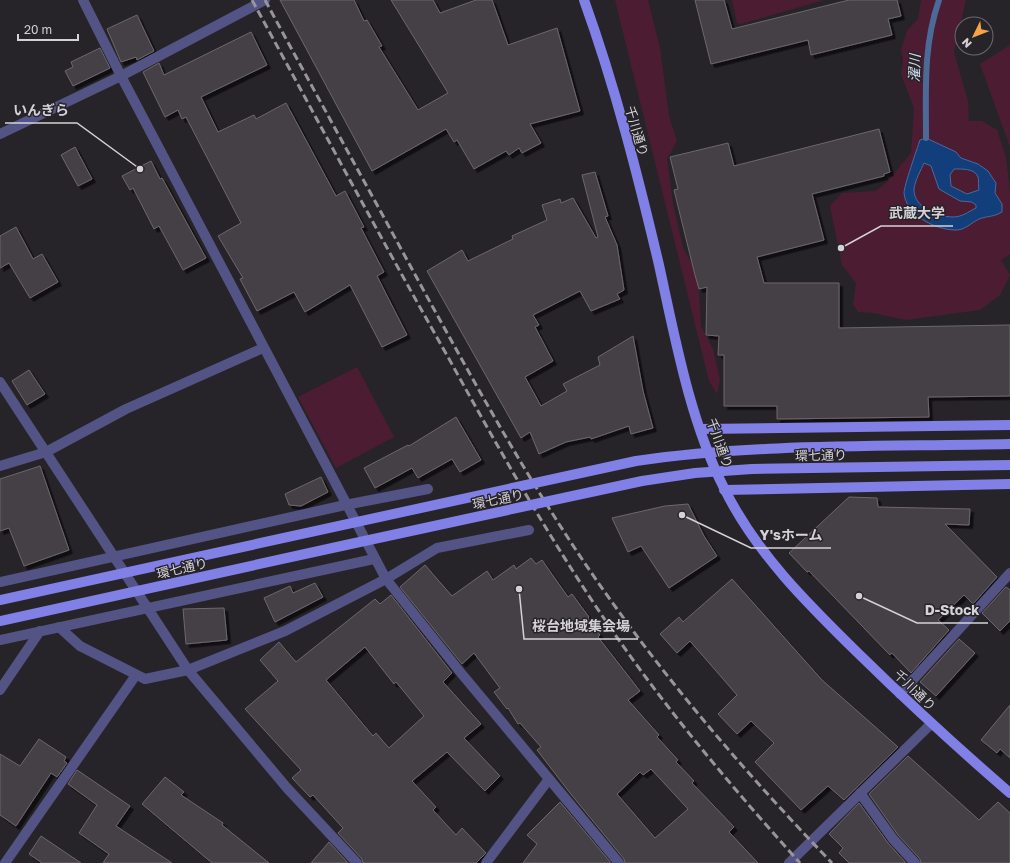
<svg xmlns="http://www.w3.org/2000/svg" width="1010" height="863" font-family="'Golos Text','Noto Sans JP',sans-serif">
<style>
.green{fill:#4c1c32}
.water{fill:#123e7c;stroke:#4c6a97;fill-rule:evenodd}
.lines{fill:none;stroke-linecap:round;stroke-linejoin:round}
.stream{stroke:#4c6a97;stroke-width:6}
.building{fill:#443f44;stroke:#6d676c;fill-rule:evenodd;filter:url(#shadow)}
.minor{stroke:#535485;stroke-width:10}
.major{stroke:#8180e6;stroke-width:10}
.rail{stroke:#98959a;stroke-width:3;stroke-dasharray:8 4;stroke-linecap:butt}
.major-bridge{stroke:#8180e6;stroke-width:10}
.labels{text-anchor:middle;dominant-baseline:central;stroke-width:3;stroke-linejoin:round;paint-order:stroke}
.street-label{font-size:13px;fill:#d4d2d6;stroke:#272429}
.water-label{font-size:14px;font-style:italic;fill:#d3e0f2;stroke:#272429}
.leader{fill:none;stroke:#d4d2d6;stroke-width:1.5}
.callout-dot{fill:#d4d2d6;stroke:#272429;stroke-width:1.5}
.callout-label{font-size:14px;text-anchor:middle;font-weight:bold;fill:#d4d2d6;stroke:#272429;stroke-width:3;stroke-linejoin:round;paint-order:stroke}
</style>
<defs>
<filter id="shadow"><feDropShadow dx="3.5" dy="3.5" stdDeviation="0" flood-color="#0009"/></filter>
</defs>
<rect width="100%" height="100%" fill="#272429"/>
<g class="green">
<path d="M615 0H648L660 48 669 116 677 141 667 159 673 203 683 248 698 275 701 326 713 349 720 380 717 394 709 381Z"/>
<path d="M732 0H824L741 24 737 23Z"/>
<path d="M921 0H966L954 52 968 101 969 121H982L997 130 1006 157 1010 193V254L1001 260 1010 275 1000 295 980 310 906 320 873 313 858 312 853 304 856 283 842 265 830 206 842 193 876 191 887 182 911 153 914 108 901 74 903 61 901 50 907 31 918 19Z"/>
<path d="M1010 45V147L980 64Z"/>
<path d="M357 367 394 437 336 468 298 397Z"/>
</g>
<path class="water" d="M926 138 956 152 961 158 978 164 988 171 996 183 995 193 1002 204V212C994 217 987 216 979 219 971 223 964 231 954 230 934 229 906 215 904 193 904 186 917 149 920 140ZM924 163 931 166 939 189 960 201 972 202 976 205V208C968 212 962 217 953 217 938 217 913 207 914 189 915 180 921 170 924 163ZM954 169C961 169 975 168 978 177 979 180 978 187 979 190L967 194 951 186 950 175Z"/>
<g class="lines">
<path class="stream" d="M926 138C926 90 923 46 939 0"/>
</g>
<g class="building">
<path d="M280 0H354L364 21 367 20 382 46 379 47 418 110 448 93 391 0H433L440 13 476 0H492L508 45 557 28 580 111 530 124 541 143 522 153 519 148 509 155 506 151 474 169 457 140 454 142 446 129 372 171Z"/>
<path d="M695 0H724L732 29 849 0H897L901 16 888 19 892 35 811 55 808 40 711 64Z"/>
<path d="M137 15 154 51 137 60 136 57 121 62 107 29Z"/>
<path d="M251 32 267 65 201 97 218 132 254 115 256 119 286 103 336 196 345 191 364 227 361 228 384 272 377 276 407 335 382 347 350 285 305 312 294 292 257 311 240 279 243 278 218 236 241 223 186 117 182 119 178 110 165 117 143 72 159 63 164 75Z"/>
<path d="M100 48 110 68 73 86 65 71 73 67 71 62Z"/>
<path d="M879 129 890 172 884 174V176L812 194 824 240 757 257 764 283H839V328L1010 325V396L928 397 929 417 777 419V406H724V355H718L719 336 706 335 707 287 699 289 695 275 674 190 678 189 670 157 728 143 734 166Z"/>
<path d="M75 147 92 179 78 186 61 155Z"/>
<path d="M151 161 160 179 162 178 206 258 183 270 159 226 154 229 133 188 130 190 122 176Z"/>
<path d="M595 172 608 216 605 217 617 245 624 290 617 294 620 299 591 311 580 291 533 315 539 325 535 327 553 361 525 377 541 406 567 391 563 384 600 365 598 357 633 336 643 391 653 428 631 434 629 426 591 439 590 437 566 442 539 454 530 432 521 438 427 271 462 250 468 261 513 239 512 236 547 220 542 205 560 199 561 203 573 198 596 238 598 237 582 175Z"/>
<path d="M16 227 33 259 42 254 58 282 30 298 9 263 0 268V236Z"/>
<path d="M29 370 45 394 27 405 12 381Z"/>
<path d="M456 417 481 460 460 472 452 459 418 478 412 468 375 488 364 468 408 445 409 446Z"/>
<path d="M40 466 69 550 24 566 9 528 0 531V479Z"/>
<path d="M321 477 328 492 301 506 289 505 285 494Z"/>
<path d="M849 497 877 498 878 507 970 509 969 525 945 524 997 577 973 604 964 595 938 620 949 630 911 673 892 653 890 655 809 571 807 572 789 553Z"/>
<path d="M688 504 704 536 717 556 669 588 641 546 628 552 612 518 665 506Z"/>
<path d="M531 558 536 564 542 560 568 597 572 594 589 617 588 618 600 635 598 637 640 691 628 700 659 735 657 737 678 760 676 762 694 781 692 783 734 827 729 832 758 863H625L624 859 570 793 537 750 541 747 520 723 518 724 508 708 507 709 494 692 500 688 474 653 462 664 400 587 425 565 452 596 487 571 493 580 514 565 516 569ZM651 769 688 809 655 838 617 794 640 772 643 775Z"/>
<path d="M732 579 822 680 898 747 844 800 828 786 801 810 755 762 774 743 751 721 737 734 718 714 737 695 690 641 677 653 660 634 679 617 683 622Z"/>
<path d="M315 583 323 597 275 622 264 598 290 586 293 593Z"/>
<path d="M1006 587 1010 590V621L1000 631 982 613Z"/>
<path d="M391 595 452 673 443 682 481 724 464 738 500 776 485 791 447 752 412 781 436 807 433 810 456 835 462 828 486 853 476 863H363L362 859 338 833 343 828 313 795 310 797 292 778 301 770 245 709 278 681 260 660 279 642 296 662 375 599 380 604ZM365 647 394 684 396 682 424 716 389 748 376 733 373 736 326 680Z"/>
<path d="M224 608 227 640 186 644 183 609Z"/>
<path d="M959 639 975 653 936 696 920 682Z"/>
<path d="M1010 705V758L1000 749 997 753 981 740Z"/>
<path d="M39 739 66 757 64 761 67 763 57 777 51 773 16 826 0 815V754L20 766Z"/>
<path d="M908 756 979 820 998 802 1010 813V863H921L920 859 898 835 869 794Z"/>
<path d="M77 770 130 806 116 826 172 863H103L109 854 79 833 97 805 68 784Z"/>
<path d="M165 777 184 792 181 795 223 823 222 825 269 863H212L142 804Z"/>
<path d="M560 802 611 863H523L537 844 527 835Z"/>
<path d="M859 803 888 843 906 863H849L839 853 843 848 829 834Z"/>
<path d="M41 836 81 863H42L29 854Z"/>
<path d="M329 842 348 863H311Z"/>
</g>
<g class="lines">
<g class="minor">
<path d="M83 0 121 76 386 579 461 673 619 863"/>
<path d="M0 134 121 76 265 0"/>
<path d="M0 382 188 670 287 788 357 863"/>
<path d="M0 466 46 452 126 409 263 348"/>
<path d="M0 582 345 505 428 489"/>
<path d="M59 627 80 646 145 679 188 670 285 631 386 579 437 548 529 530"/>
<path d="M0 640 374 559"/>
<path d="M0 690 40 631"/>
<path d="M900 694 1010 573"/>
<path d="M860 793 893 839 915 863"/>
<path d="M5 863 136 675"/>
<path d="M486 863 549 779"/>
<path d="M789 863 931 724"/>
</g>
<g class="major">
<path d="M584 0C615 86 638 176 659 265 675 338 690 421 724 488 756 554 811 607 862 657 910 704 959 749 1010 793"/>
<path d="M701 429 1010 425"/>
<path d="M724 490 1010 484"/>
</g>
<g class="rail">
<path d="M252 0C317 119 381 239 448 357 496 444 545 531 601 614 660 702 729 784 800 863"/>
<path d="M265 0C318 98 372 195 425 293 484 400 544 509 617 609 682 699 755 783 832 863"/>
</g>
<g class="major-bridge">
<path d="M0 600 636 461C759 443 886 447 1010 444"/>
<path d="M0 621 346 545 642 481 695 473 752 469 1010 465"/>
</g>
</g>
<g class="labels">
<g class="street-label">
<text transform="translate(637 131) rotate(74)">千川通り</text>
<text transform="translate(720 443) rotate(70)">千川通り</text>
<text transform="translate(821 455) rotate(-1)">環七通り</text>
<text transform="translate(498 499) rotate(-12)">環七通り</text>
<text transform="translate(182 568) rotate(-13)">環七通り</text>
<text transform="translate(915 690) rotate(44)">千川通り</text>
</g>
<g class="water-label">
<text transform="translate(914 68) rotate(-88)">濯川</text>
</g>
</g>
<path class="leader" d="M140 169L77 123H5M841 248L881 226H953M682 515L751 548H831M859 596L917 623H988M519 589L524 639H638"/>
<g class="callout-dot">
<circle cx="140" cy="169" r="4"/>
<circle cx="841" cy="248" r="4"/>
<circle cx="682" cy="515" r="4"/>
<circle cx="859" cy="596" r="4"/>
<circle cx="519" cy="589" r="4"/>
</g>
<g class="callout-label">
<text x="41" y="115">いんぎら</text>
<text x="917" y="218">武蔵大学</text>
<text x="791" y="540">Y'sホーム</text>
<text x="952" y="615">D-Stock</text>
<text x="581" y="631">桜台地域集会場</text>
</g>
<g transform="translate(974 36) rotate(227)"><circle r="19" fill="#272429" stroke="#6c6a6e"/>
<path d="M0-3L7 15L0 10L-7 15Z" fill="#f6a246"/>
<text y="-6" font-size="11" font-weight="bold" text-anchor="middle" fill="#d4d2d6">N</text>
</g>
<path d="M18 34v6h60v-6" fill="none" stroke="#d4d2d6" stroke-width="2"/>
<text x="24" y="34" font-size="12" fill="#d4d2d6" stroke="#272429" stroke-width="3" paint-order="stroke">20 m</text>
</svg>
